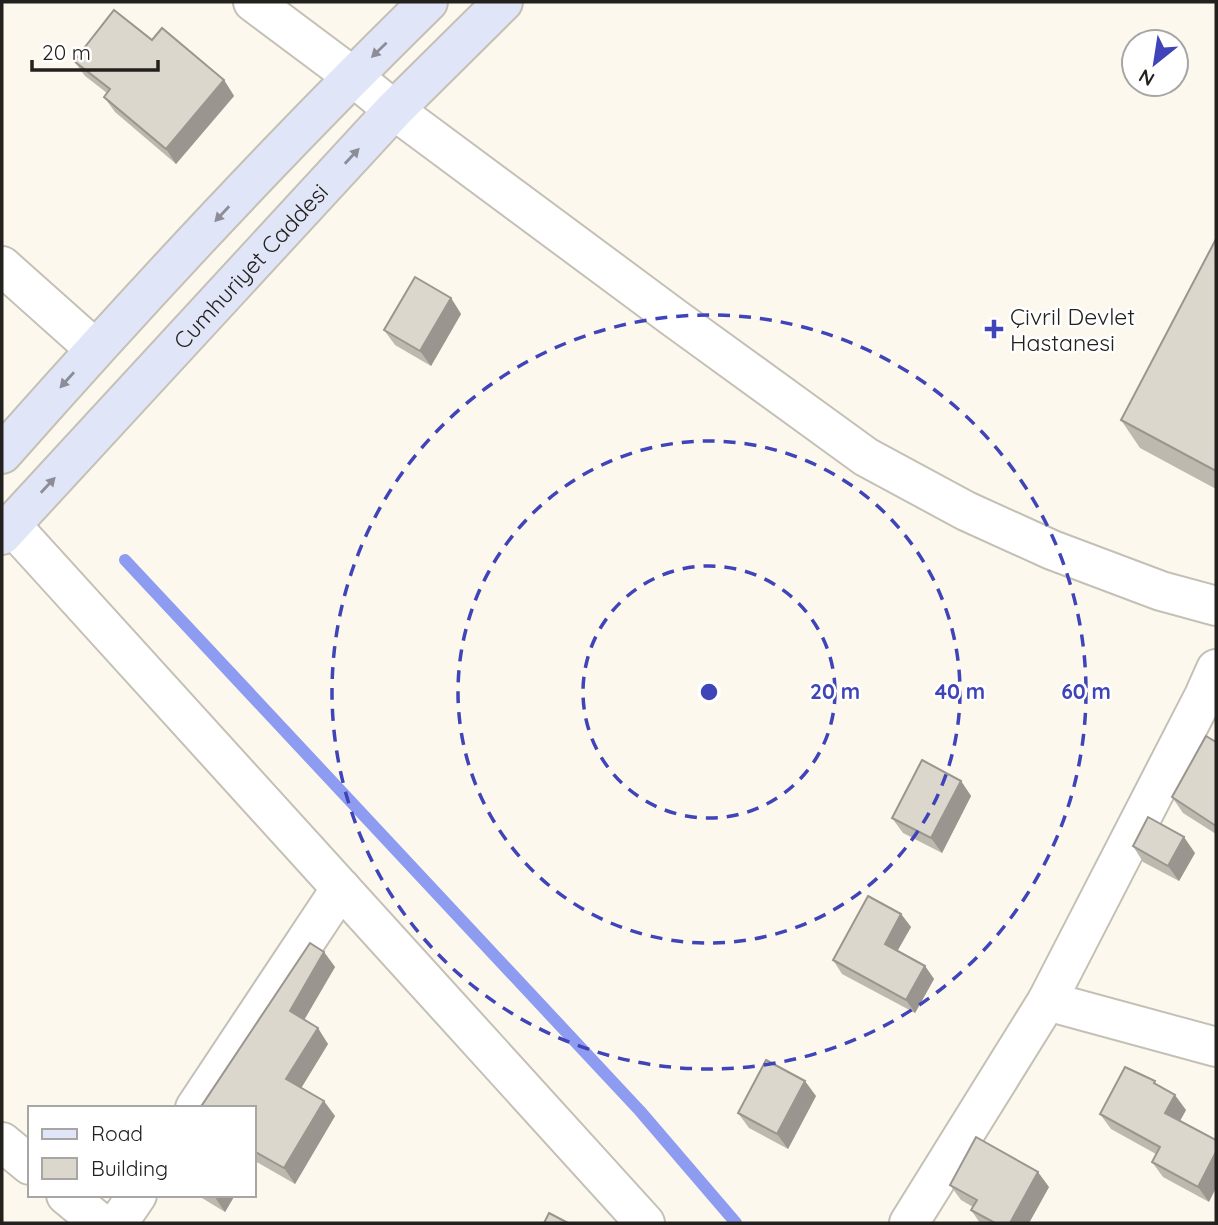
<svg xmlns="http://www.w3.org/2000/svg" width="1218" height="1225" font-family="Quicksand,sans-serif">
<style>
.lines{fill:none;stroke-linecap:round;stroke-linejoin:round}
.stream{stroke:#8d9cf0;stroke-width:12}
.minor-casing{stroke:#c5c0b6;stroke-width:42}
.tertiary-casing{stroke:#c5c0b6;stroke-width:42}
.secondary-casing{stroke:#c5c0b6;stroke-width:42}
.minor{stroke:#fff;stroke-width:38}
.tertiary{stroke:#fff;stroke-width:38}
.secondary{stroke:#e1e5f8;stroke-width:38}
.wall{fill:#bdb9af}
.shaded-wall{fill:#9a968f}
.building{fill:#dcd7cc;stroke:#9a968f;stroke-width:2}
.oneway{fill:#8c8d96}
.ring{fill:none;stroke:#3f44b8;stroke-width:3.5;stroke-dasharray:12 9}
.poi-dot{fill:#3f44b8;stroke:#fff;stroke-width:2.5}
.labels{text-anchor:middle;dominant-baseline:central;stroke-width:5;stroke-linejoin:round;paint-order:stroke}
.street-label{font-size:23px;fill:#23211e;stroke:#fff}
.poi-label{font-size:23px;fill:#23211e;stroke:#fff;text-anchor:start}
.centre{fill:#3f44b8;stroke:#fff;stroke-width:3.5}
.ring-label{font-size:21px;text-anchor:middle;font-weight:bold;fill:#3f44b8;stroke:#fff;stroke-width:5;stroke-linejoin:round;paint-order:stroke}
</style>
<rect width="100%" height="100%" fill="#fdf8ed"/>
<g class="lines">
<path class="stream" d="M125 560 640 1111 736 1223"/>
<g class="minor-casing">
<g id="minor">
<path d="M253 2 352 76"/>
<path d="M2 266 95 349"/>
<path d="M11 525 645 1223"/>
<path d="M1047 1001 1216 1047"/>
<path d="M195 1108 341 888"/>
<path d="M2 1142 30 1165"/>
<path d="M66 1195 100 1223"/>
<path d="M118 1223 137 1195"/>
<path d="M909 1223 1047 1001 1204 696 1216 669"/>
</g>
</g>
<g class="tertiary-casing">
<path id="tertiary" d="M352 76 394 110 673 317 866 457 966 511 1052 550 1161 591 1216 606"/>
</g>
<g class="secondary-casing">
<g id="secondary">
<path d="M2 454C139 299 280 147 428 2"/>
<path id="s1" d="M2 535 394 110 503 2"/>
</g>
</g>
<use href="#minor" class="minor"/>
<use href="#tertiary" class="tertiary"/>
<use href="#secondary" class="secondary"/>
</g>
<g class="wall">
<path d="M152 40 224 80 234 96 176 164 115 112 104 97 107 93 85 76 74 61Z"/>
<path d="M1216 239V489L1140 448 1121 420Z"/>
<path d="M451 298 461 314 431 366 395 345 384 330Z"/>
<path d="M1216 742V834L1183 813 1172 797Z"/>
<path d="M961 781 971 796 942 853 903 833 892 818Z"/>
<path d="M1133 846 1195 853 1179 881 1143 862Z"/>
<path d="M901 914 911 927 897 951 925 966 934 979 915 1013 842 974 833 960Z"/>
<path d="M324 952 335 967 304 1020 328 1044 301 1088 335 1116 295 1184 255 1161 254 1163V1108L202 1105Z"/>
<path d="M1157 1085 1186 1110 1180 1121 1209 1202 1163 1177 1152 1162 1156 1154 1111 1129 1100 1114Z"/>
<path d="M816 1096 788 1149 749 1128 738 1113Z"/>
<path d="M950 1185 1049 1187 1029 1223H980L971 1210 973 1207 961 1200Z"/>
<path d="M197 1195H235L225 1212Z"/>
</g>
<g class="shaded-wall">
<path d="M224 80 234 96 176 164 166 149Z"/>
<path d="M451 298 461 314 431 366 420 351Z"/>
<path d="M961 781 971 796 942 853 931 838Z"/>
<path d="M1184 837 1195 853 1179 881 1168 866Z"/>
<path d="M901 914 911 927 894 957 885 944Z"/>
<path d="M324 952 335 967 300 1027 290 1011Z"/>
<path d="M925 966 934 979 915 1013 906 1000Z"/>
<path d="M318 1028 328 1044 297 1095 286 1079Z"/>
<path d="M805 1081 816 1096 788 1149 777 1134Z"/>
<path d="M1175 1095 1186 1110 1176 1128 1165 1113Z"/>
<path d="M324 1101 335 1116 295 1184 284 1168Z"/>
<path d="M1216 1152V1188L1209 1202 1198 1187Z"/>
<path d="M1038 1172 1049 1187 1029 1223H1010Z"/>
<path d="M215 1195H235L225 1212 214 1196Z"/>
</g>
<g class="building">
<path d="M114 10 152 40 162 28 224 80 166 149 104 97 110 89 74 61Z"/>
<path d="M1216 239V471L1121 420Z"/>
<path d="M415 277 451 298 420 351 384 330Z"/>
<path d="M1206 736 1216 742V826L1172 797Z"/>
<path d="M922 760 961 781 931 838 892 818Z"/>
<path d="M1148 817 1184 837 1168 866 1133 846Z"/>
<path d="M868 896 901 914 885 944 925 966 906 1000 833 960Z"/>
<path d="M310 943 324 952 290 1011 318 1028 286 1079 324 1101 284 1168 254 1151V1108H199L202 1105Z"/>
<path d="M766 1060 805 1081 777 1134 738 1113Z"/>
<path d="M1125 1067 1155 1081 1154 1083 1175 1095 1165 1113 1216 1140V1152L1198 1187 1152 1162 1160 1147 1100 1114Z"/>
<path d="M976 1137 1038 1172 1010 1223H995L971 1210 977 1200 950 1185Z"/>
<path d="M549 1213 568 1223H544Z"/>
</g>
<defs><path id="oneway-solid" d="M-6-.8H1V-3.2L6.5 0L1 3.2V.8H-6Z" transform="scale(1.75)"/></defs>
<g class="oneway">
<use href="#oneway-solid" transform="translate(379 50) rotate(136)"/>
<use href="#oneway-solid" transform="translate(352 156) rotate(-47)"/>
<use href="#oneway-solid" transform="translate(222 214) rotate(133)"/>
<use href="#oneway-solid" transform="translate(67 380) rotate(132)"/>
<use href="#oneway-solid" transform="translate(48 485) rotate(-47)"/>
</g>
<g class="ring">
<circle cx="709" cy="692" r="126"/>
<circle cx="709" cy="692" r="251"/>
<circle cx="709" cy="692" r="377"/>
</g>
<path class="poi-dot" d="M990.5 318.5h7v7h7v7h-7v7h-7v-7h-7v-7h7z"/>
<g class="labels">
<g class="street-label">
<text stroke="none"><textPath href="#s1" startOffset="366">Cumhuriyet Caddesi</textPath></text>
</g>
<g class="poi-label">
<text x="1010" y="316">Çivril Devlet<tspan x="1010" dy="26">Hastanesi</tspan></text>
</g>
</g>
<circle cx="709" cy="692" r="10" class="centre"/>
<g class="ring-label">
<text x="835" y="699">20 m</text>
<text x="960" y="699">40 m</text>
<text x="1086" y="699">60 m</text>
</g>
<rect width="1218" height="1225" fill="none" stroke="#23211e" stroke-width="7"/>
<rect x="28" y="1106" width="228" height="91" fill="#ffffff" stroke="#a7a6a5" stroke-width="2"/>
<rect x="42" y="1129" width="35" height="10" fill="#e1e5f8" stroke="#a7a6a5" stroke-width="2"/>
<text x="91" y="1141" font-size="21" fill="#23211e">Road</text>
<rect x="42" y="1158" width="35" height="21" fill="#dcd7cc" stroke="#a7a6a5" stroke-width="2"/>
<text x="91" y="1176" font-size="21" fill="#23211e">Building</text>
<g transform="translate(1155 63) rotate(210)"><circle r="33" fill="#ffffff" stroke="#a7a6a5" stroke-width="2"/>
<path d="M0-5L12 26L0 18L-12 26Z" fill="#3f44b8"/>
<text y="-10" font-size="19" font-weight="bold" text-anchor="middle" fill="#23211e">N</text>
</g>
<path d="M32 60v10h126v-10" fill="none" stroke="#23211e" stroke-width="3.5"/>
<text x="42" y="60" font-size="21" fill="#23211e" stroke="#ffffff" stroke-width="5" paint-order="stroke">20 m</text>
</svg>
